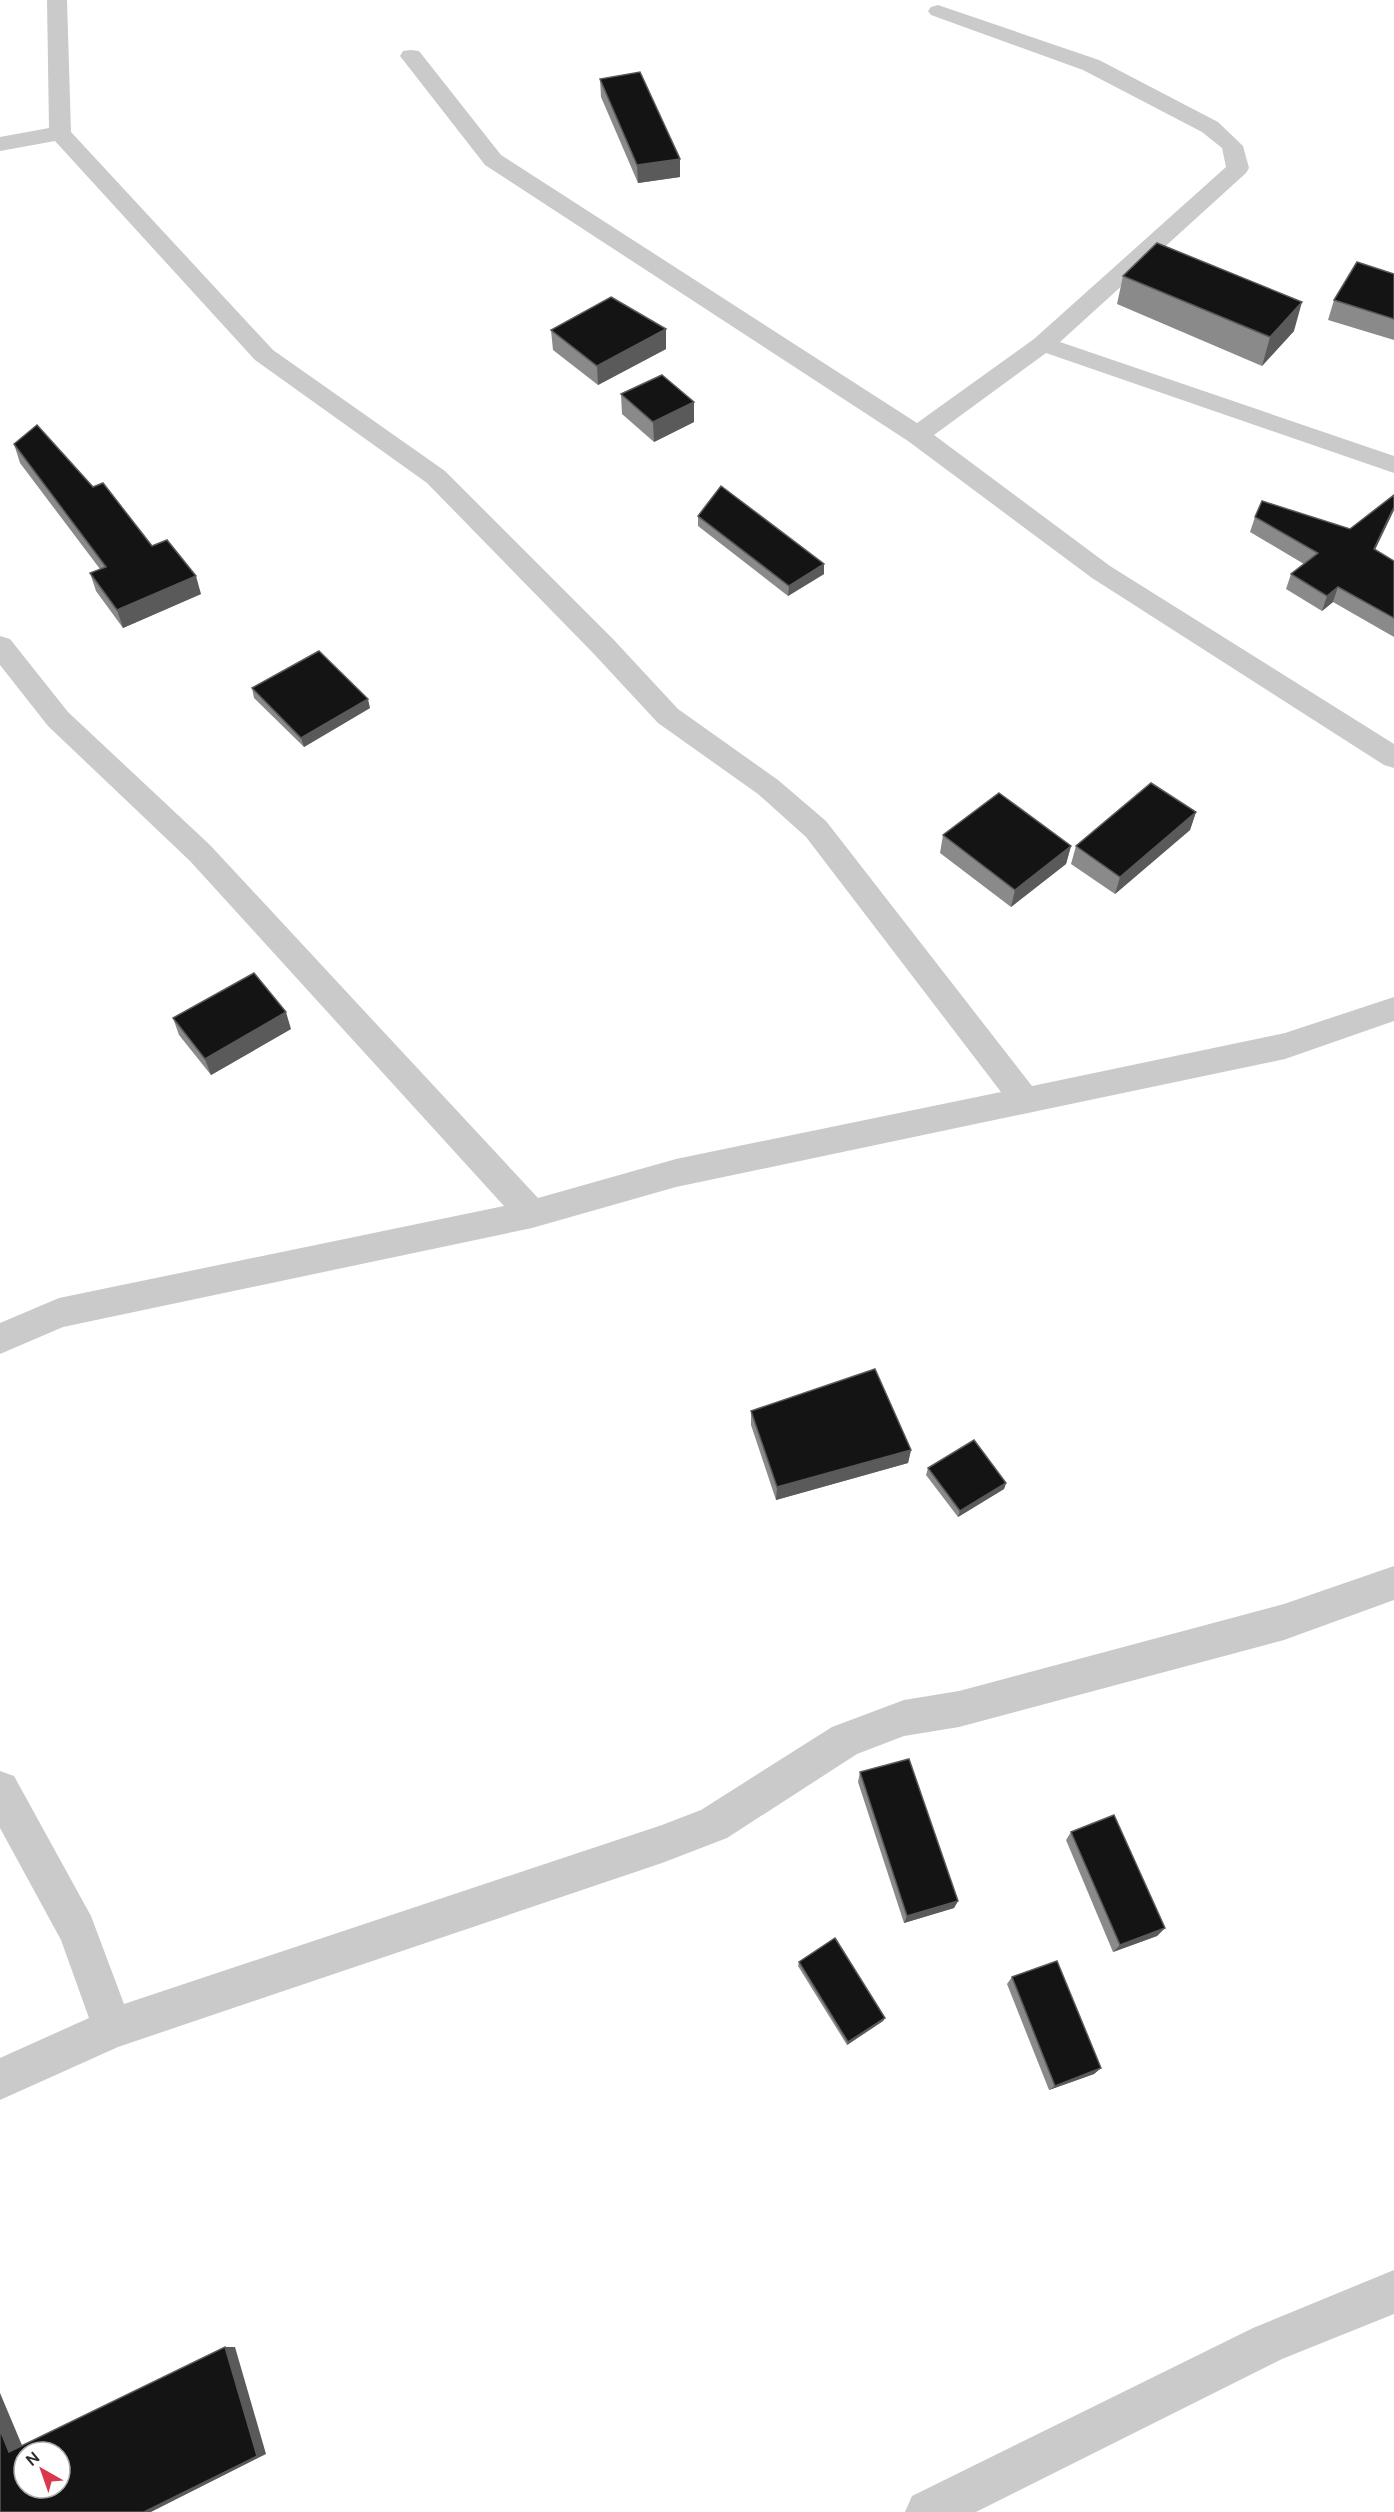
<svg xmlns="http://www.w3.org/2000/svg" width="1394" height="2512" font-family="'DM Sans',sans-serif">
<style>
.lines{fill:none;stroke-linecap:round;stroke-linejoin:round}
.minor{fill:#cacaca;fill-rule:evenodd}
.wall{fill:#8a8a8a}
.shaded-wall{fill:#5a5a5a}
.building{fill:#141414;stroke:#5a5a5a;stroke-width:1.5;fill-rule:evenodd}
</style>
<rect width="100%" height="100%" fill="#fff"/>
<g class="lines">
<g class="minor">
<path d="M47 0H67L71 132 273 350 445 471 613 639 678 709 778 780 826 821 1032 1086 1285 1033 1394 997V1021L1285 1059 676 1187 532 1228 63 1327 0 1354V1323L59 1298 504 1206 190 861 48 726 0 665V636L10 639 68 712 210 845 538 1198 676 1159 1001 1092 806 837 758 794 658 723 593 653 427 483 255 360 55 141 0 151V137L49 128Z"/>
<path d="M938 5 1099 60 1218 122 1243 146 1249 168 1246 173 1060 342 1394 456V473L1046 353 934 435 1110 566 1394 744V768L1384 765 1092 578 908 441 485 165 400 56 403 51 411 50 419 51 501 155 917 423 1034 339 1226 167 1222 148 1202 132 1083 70 931 15 928 11 931 7Z"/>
<path d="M1394 1566V1600L1284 1640 959 1727 904 1736 857 1754 727 1838 662 1863 118 2047 0 2100V2058L89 2018 61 1940 0 1828V1771L14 1776 91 1916 124 2004 662 1825 701 1810 832 1727 904 1700 959 1691 1284 1604Z"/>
<path d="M1394 2270V2314L1282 2359 976 2512H905L912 2496 1253 2328Z"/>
</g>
</g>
<g class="wall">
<path d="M600 79 680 159V177L638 183 601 97Z"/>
<path d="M1394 274V340L1328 320 1334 300Z"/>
<path d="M1123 276 1294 331 1262 366 1117 304Z"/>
<path d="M551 330 666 349 598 385 553 350Z"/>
<path d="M621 394 694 402V422L654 442 622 414Z"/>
<path d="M14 444 93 487 201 594 123 628 96 591 90 573 100 569 20 463Z"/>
<path d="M1394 510 1375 550 1394 561V637L1333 602 1322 611 1286 589 1291 574 1304 564 1250 532 1255 517 1350 529Z"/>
<path d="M698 516 824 574 788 596 698 526Z"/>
<path d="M252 688 370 708 304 747 254 698Z"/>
<path d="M1196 812 1190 830 1115 894 1071 864 1076 846Z"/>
<path d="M943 835 1071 846 1066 864 1011 907 940 853Z"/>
<path d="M173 1018 291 1029 211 1075 179 1035Z"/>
<path d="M751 1411 911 1450 908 1463 776 1500 751 1425Z"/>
<path d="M928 1468 1006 1483 1004 1489 958 1517 926 1475Z"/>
<path d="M860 1772 958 1901 954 1908 904 1923 858 1782Z"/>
<path d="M1071 1832 1165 1928 1157 1936 1113 1952 1066 1840Z"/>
<path d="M799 1962 883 2021 847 2045 798 1966Z"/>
<path d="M1012 1977 1101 2068 1094 2074 1049 2090 1007 1984Z"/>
</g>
<g class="shaded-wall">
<path d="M680 159V177L638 183 637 165Z"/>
<path d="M1302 302 1294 331 1262 366 1270 337Z"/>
<path d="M666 329V349L598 385 597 366Z"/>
<path d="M694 402V422L654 442 653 422Z"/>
<path d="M1394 507V510L1368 564 1374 549Z"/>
<path d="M824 564V574L788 596 789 586Z"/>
<path d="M196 576 201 594 123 628 117 610Z"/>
<path d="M1338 587 1333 602 1322 611 1327 596Z"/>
<path d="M368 699 370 708 304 747 301 738Z"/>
<path d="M1196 812 1190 830 1115 894 1120 877Z"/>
<path d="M1071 846 1066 864 1011 907 1015 890Z"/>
<path d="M286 1012 291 1029 211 1075 205 1059Z"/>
<path d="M911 1450 908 1463 776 1500 777 1487Z"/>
<path d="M1006 1483 1004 1489 958 1517 960 1511Z"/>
<path d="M958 1901 954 1908 904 1923 907 1916Z"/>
<path d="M1165 1928 1157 1936 1113 1952 1120 1945Z"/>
<path d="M885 2018 883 2021 847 2045 848 2042Z"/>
<path d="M1101 2068 1094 2074 1049 2090 1055 2086Z"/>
<path d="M225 2347H235L266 2454 151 2512H144Z"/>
<path d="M0 2393 24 2450 9 2452 0 2430Z"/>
</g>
<g class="building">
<path d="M640 72 680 159 637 165 600 79Z"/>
<path d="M1157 243 1302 302 1270 337 1123 276Z"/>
<path d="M1357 262 1394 274V319L1334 300Z"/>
<path d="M611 297 666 329 597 366 551 330Z"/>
<path d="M662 375 694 402 653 422 621 394Z"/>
<path d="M37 425 93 487 103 483 152 546 167 540 196 576 117 610 90 573 106 567 14 444Z"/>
<path d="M721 486 824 564 789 586 698 516Z"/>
<path d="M1394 495V507L1374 549 1394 561V618L1338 587 1327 596 1291 574 1318 553 1255 517 1262 501 1350 529Z"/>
<path d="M319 651 368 699 301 738 252 688Z"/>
<path d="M1151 783 1196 812 1120 877 1076 846Z"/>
<path d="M999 793 1071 846 1015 890 943 835Z"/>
<path d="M254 973 286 1012 205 1059 173 1018Z"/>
<path d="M875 1369 911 1450 777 1487 751 1411Z"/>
<path d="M974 1440 1006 1483 960 1511 928 1468Z"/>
<path d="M909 1759 958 1901 907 1916 860 1772Z"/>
<path d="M1114 1815 1165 1928 1120 1945 1071 1832Z"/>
<path d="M835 1938 885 2018 848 2042 799 1962Z"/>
<path d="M1057 1961 1101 2068 1055 2086 1012 1977Z"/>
<path d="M225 2347 257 2456 144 2512H0V2430L9 2452ZM24 2452H60V2488H24Z"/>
</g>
<g transform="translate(42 2470) rotate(320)"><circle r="28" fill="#ffffff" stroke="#ababab" stroke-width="1.5"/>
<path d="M0-4.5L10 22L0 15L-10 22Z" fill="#da394c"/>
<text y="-9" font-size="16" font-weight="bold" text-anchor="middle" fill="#2d2d2d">N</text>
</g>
</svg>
